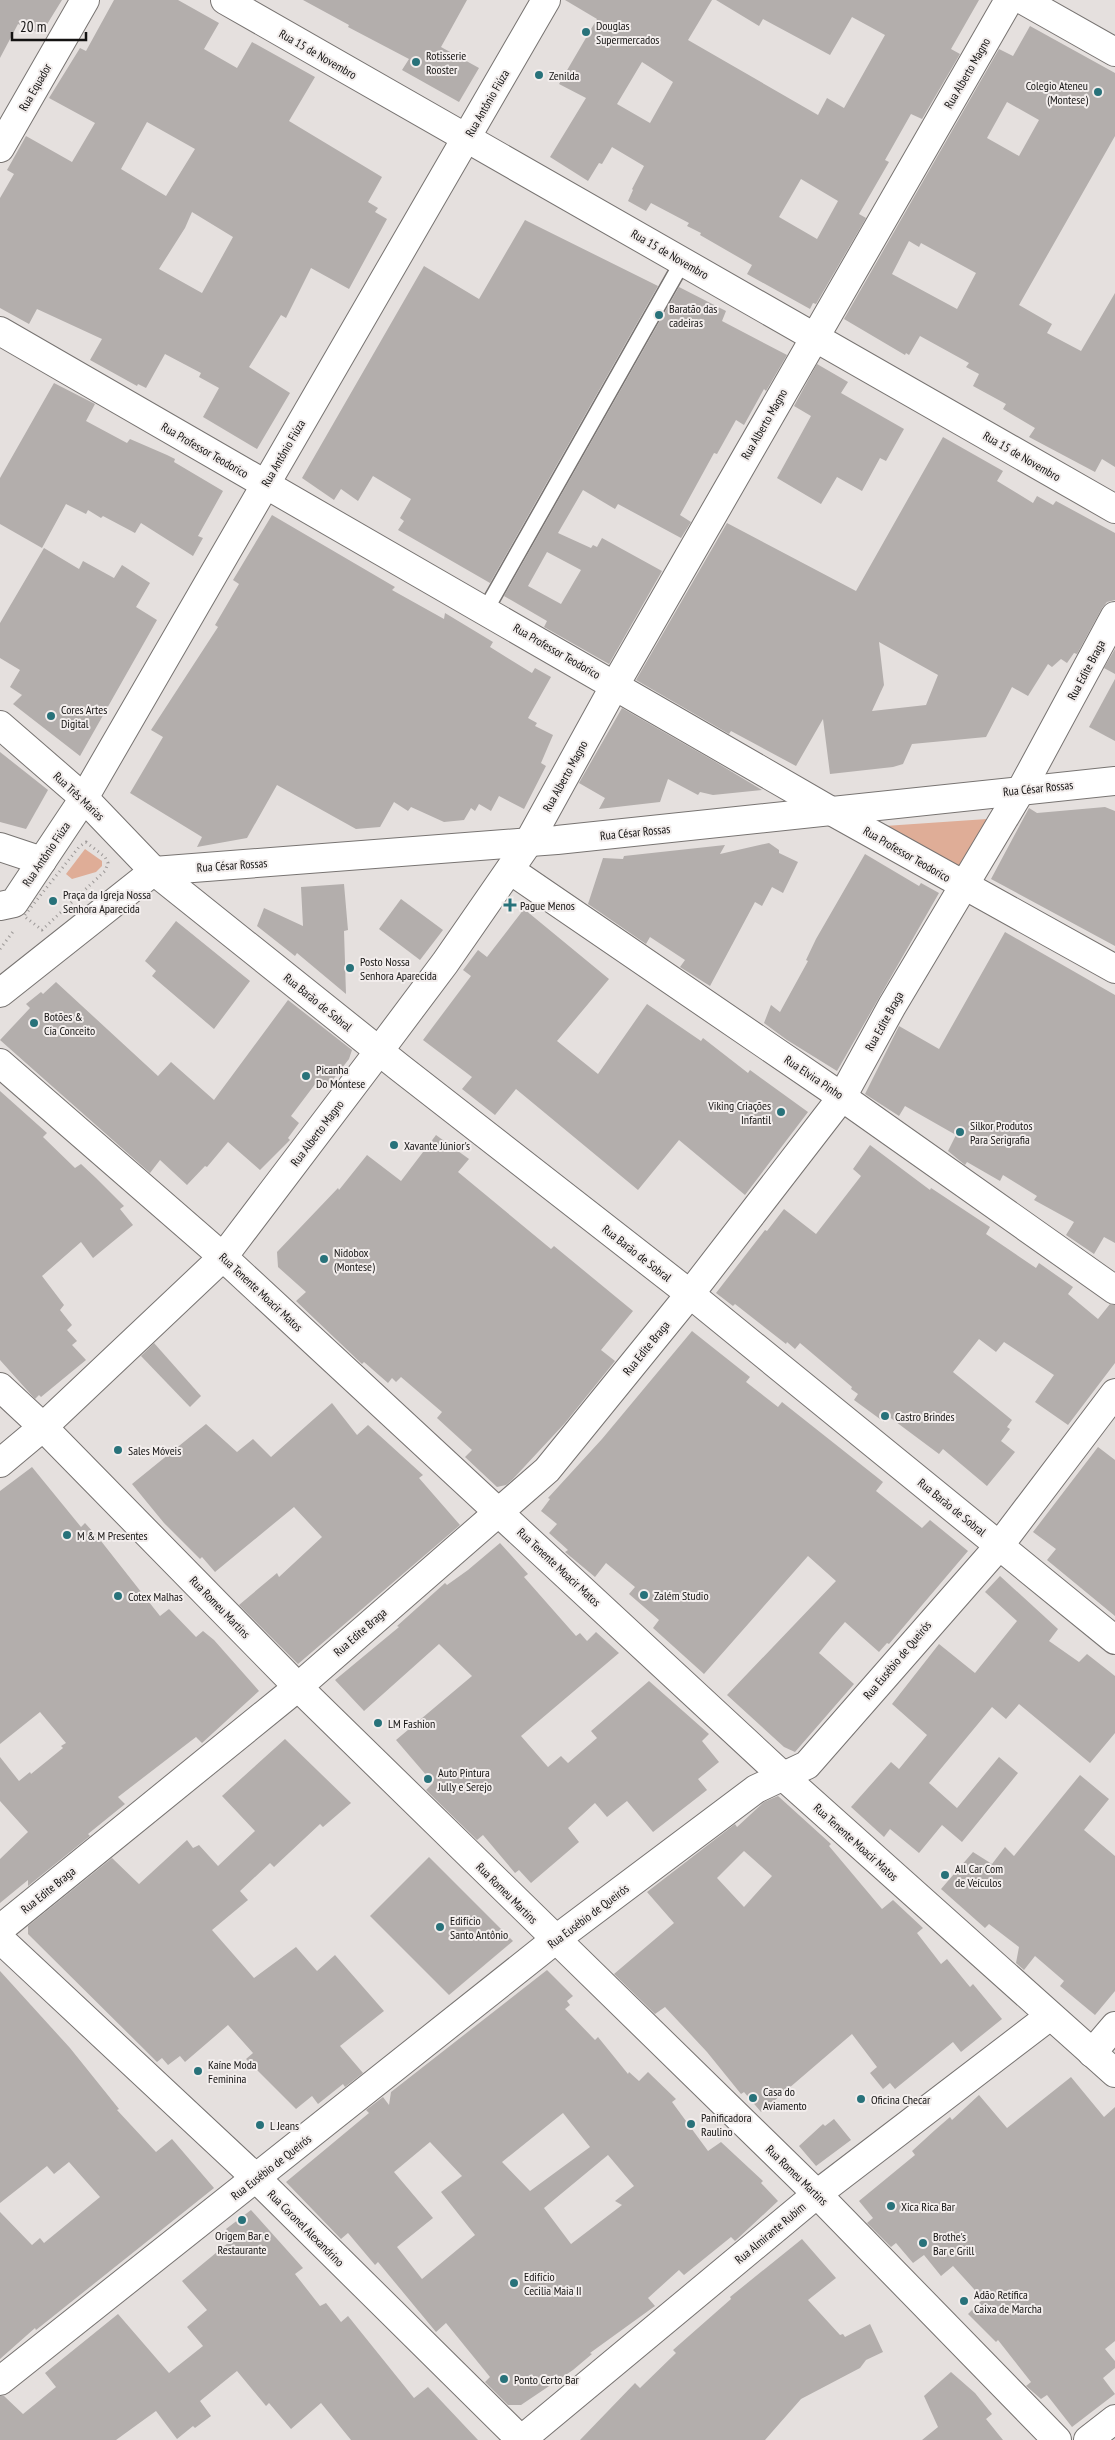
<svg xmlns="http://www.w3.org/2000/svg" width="1115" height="2440" font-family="'PT Sans Narrow',sans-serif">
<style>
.green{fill:#dfad97}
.building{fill:#b3aeac;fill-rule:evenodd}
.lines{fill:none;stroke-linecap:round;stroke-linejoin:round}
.lane-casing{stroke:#777371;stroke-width:18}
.street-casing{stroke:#777371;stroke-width:30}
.secondary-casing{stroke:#777371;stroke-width:30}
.primary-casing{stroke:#777371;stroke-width:30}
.path{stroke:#9d9998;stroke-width:3;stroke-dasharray:1 4;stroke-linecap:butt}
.lane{stroke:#fff;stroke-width:15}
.street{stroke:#fff;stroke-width:28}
.secondary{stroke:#fff;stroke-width:28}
.primary{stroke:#fff;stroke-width:28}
.poi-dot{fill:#28727a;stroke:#f2edec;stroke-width:2}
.labels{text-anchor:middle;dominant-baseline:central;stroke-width:4;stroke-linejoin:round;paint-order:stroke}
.poi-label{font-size:12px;fill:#141312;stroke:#f2edec;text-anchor:start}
.street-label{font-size:12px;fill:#141312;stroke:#f2edec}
</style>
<rect width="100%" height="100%" fill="#e5e0de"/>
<g class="green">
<path d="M987 819 954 875 870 827Z"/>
<path d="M85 849 102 861V866L96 872 72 879 66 874Z"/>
</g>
<g class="building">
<path d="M0 0H62L41 34 18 24 0 58Z"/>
<path d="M114 0H178L219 23 204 49 237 68 252 42 315 77 289 121 382 177 368 202 378 208 375 212 387 219 349 289 311 268 286 318 281 315 249 367 290 393 257 449 203 417 219 388 199 377 201 373 165 354 146 388 138 384 137 386 90 360 102 339 37 309 29 324 0 308V198L14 174 7 170 26 136 72 162 95 123 49 98 80 48 86 51ZM147 122 195 149 166 196 121 169ZM192 212 233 237 202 293 159 269 185 228Z"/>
<path d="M303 0H467L441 47 479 68 459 102 402 70 409 59 348 27 349 25Z"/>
<path d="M565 0H712L688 40 818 115 827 98 844 108 885 35 852 17 830 55 763 19 759 26 716 0H979L951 49 960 54 922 119 911 114 885 160 889 162 859 214 866 218 816 304 813 303 810 309 747 274 752 265 700 235 701 233 687 226 689 223 651 203 646 211 628 201 633 190 632 189 644 166 612 147 602 164 599 163 588 181 550 157 586 98 559 84 597 19ZM642 62 673 82 650 123 617 104ZM801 179 838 201 817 239 779 217Z"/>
<path d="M1030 26 1115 73V136L1019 305 1052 324 1047 333 1081 351 1115 293V467L1102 459 1095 472 1029 437 1035 428 1003 409 1006 404 973 386 979 374 966 367 969 363 920 336 909 355 906 353 905 355 844 319 999 49 1013 56ZM1007 102 1039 120 1019 156 987 138ZM909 241 919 247 921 243 976 273 957 309 892 274Z"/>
<path d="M525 220 658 286 490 583 398 530 404 521 400 518 411 499 373 476 358 501 341 489 334 500 302 478 424 266 479 299Z"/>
<path d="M679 287 726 311 722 321 787 355 766 391 764 389 744 425 736 420 717 454 714 453 680 515 691 522 681 538 618 504 615 509 583 490 558 533 591 548 593 545 597 547 602 538 662 571 609 664 544 627 547 621 504 596ZM547 552 581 570 561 604 528 586Z"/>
<path d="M817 364 848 382 841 393 904 429 886 461 880 458 862 491 837 477 821 504 777 478 811 416 794 406Z"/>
<path d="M54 383 95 404 86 421 127 443 130 439 167 455 175 459 174 462 223 491 198 536 203 538 193 556 141 523 135 533 103 516 101 518 88 510 86 514 66 504 42 548 0 524V478Z"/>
<path d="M943 437 1003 471 997 481 1033 503 1037 496 1053 505 1056 501 1115 533V600L1107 602 1102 608 1077 654 1074 653 1067 663 1061 659 1052 667 1048 664 1028 696 1012 687 986 737 912 744 903 764 893 767 830 774 823 719 796 766 731 731 729 734 636 680 727 523 856 591ZM879 642 938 675 926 705 872 711 884 685Z"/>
<path d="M272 515 395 587 392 590 444 619 445 613 493 642 490 647 532 673 535 668 551 677 528 718 537 723 535 726 553 735 541 763 546 766 524 809 499 796 491 811 479 804 475 811 471 808 464 820 444 822 411 807 408 811 394 802 380 827 356 829 277 785 247 838 197 847 202 837 130 793 163 737 151 730 218 627 215 625 239 584 233 580Z"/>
<path d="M44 548 79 569 83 561 114 578 122 565 150 583 136 607 157 620 80 756 13 704 22 695 10 687 20 670 0 658V623Z"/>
<path d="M1115 649V674L1104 668Z"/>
<path d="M1115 679V741L1089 727Z"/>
<path d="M622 708 714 761 762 790 713 795 700 792 698 795 668 779 660 802 599 809 605 798 579 783Z"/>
<path d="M0 752 48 790 26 829 0 822Z"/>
<path d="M1105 807 1115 811V946L991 879 1029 808 1037 813Z"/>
<path d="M769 843 779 850V853L798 862 783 893 772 887 762 906 755 902 710 986 680 967 685 960 650 937 646 944 588 904 603 858 623 859 624 856 725 845 720 854Z"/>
<path d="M865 854 919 886 921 883 939 893 837 1071 787 1040 764 1023 771 1005 780 1012 808 961 806 960 816 939Z"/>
<path d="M344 884 348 930 344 931 346 994 297 953 295 956 257 926 264 908 303 926 301 887Z"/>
<path d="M401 899 443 930 420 960 379 929Z"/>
<path d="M524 909 609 979 557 1041 598 1074 647 1004 701 1041 703 1038 748 1073 750 1070 808 1112 745 1195 679 1140 638 1190 516 1089 495 1115 462 1089 472 1077 423 1040 471 976 463 970 478 950 487 957Z"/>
<path d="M176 921 250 981 214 1029 152 976 156 971 145 961Z"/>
<path d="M1005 932 1115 995V1243L1104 1237 1094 1254 1066 1235 1074 1222 1034 1200 1037 1196 1003 1175 1000 1181 967 1162 965 1165 948 1151 956 1135 905 1106 899 1116 865 1094 899 1026 939 1049Z"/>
<path d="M56 982 158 1076 171 1062 214 1100 288 1000 352 1050 349 1059 328 1086 319 1079 291 1116 299 1123 288 1138 290 1140 260 1170 228 1142 207 1167 205 1166 187 1185 160 1160 150 1173 0 1040 30 1008 26 1004 41 992 43 994Z"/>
<path d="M0 1091 47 1133 43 1137 75 1168 81 1164 96 1178 124 1206 120 1209 133 1225 93 1258 81 1242 42 1276 64 1305 60 1310 72 1325 67 1330 77 1341 72 1345 86 1360 41 1397 39 1395 35 1399 0 1360Z"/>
<path d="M436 1135 469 1159 458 1172 551 1249 554 1246 633 1311 601 1350 615 1361 565 1423 512 1480 506 1485 497 1487 465 1457 472 1450 437 1418 442 1412 401 1377 396 1382 392 1378 388 1383 364 1362 362 1364 296 1301 306 1292 278 1267 277 1252 338 1188 339 1190 367 1155 401 1181Z"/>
<path d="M870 1145 930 1190 931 1188 990 1227 986 1234 1036 1268 1039 1263 1073 1287 1068 1294 1098 1319 1110 1304 1115 1305V1363L1068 1425 1035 1402 1054 1375 1004 1342 996 1352 979 1339 953 1372 1012 1420 1007 1427 1010 1429 1001 1441 1015 1452 987 1486 943 1449 939 1454 888 1416 884 1422 854 1400 858 1394 851 1389 852 1387 800 1343 795 1349 787 1342 786 1344 735 1304 733 1306 716 1293 765 1230 767 1231 784 1209 816 1234 861 1176 853 1169Z"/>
<path d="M692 1331 750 1377 746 1382 778 1407 782 1402 883 1482 876 1491 922 1528 930 1520 968 1551 889 1644 887 1643 879 1652 845 1622 832 1637 819 1653 854 1684 795 1752 784 1747 727 1695 836 1581 808 1556 704 1674 653 1628 659 1620 629 1594 635 1587 606 1563 595 1577 565 1552 568 1550 549 1533 557 1524 541 1511 550 1499 548 1498 602 1439Z"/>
<path d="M154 1343 201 1396 190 1407 141 1356Z"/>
<path d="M332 1403 357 1435 368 1425 423 1475 419 1478 460 1525 298 1664 239 1605 277 1573 279 1577 322 1537 294 1507 215 1572 202 1557 200 1559 164 1523 132 1484 206 1424 237 1452 253 1439 271 1457Z"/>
<path d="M1098 1447 1115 1460V1616L1047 1560 1056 1549 1033 1532Z"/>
<path d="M32 1467 81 1527 85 1523 101 1541 160 1616 169 1609 196 1637 203 1631 214 1640 259 1691 202 1743 196 1737 118 1797 125 1804 88 1834 90 1836 28 1886V1880L0 1903V1859L28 1832 0 1801V1757L19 1781 30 1772 31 1774 63 1748 61 1746 66 1743 40 1712 0 1744V1491Z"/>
<path d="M500 1543 528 1574 524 1577 576 1636 580 1633 587 1641 596 1632 619 1653 521 1736 548 1767 561 1756 568 1763 597 1738 591 1731 649 1681 709 1734 702 1741 719 1762 698 1779 707 1790 653 1832 627 1801 607 1817 595 1803 568 1828 579 1842 531 1883 519 1870 515 1873 483 1835 477 1840 426 1790 433 1783 396 1740 472 1676 439 1644 364 1711 335 1680 399 1627 397 1626 445 1583 447 1585 468 1570Z"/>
<path d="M1000 1576 1058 1629 1049 1641 1079 1662 1087 1654 1115 1676V1733L1090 1763 1019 1704 1006 1719 992 1707 929 1783 957 1808 999 1757 1018 1773 962 1842 942 1825 919 1853 890 1829 884 1837 851 1807 891 1762 899 1769 927 1735 892 1704 939 1644 975 1673 1017 1621 985 1592Z"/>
<path d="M285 1739 351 1803 323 1827 320 1824 274 1867 270 1863 240 1891 248 1900 212 1930 254 1978 296 1947 317 1971 335 1955 384 2011 340 2046 363 2073 345 2087 343 2084 318 2104 312 2096 296 2109 246 2059 253 2053 228 2025 185 2062 180 2056 168 2065 162 2058 157 2062 28 1934V1926L112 1858 139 1884 187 1840 193 1848 199 1845 218 1866 255 1831 222 1796Z"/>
<path d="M1080 1775 1109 1799 1084 1830 1115 1856V1991L1095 2015 1060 1986 1064 1981 1035 1956 1024 1970 1016 1963 1019 1947 989 1924 985 1928 941 1889 973 1852 992 1864 1005 1847 1014 1856Z"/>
<path d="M778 1796 831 1844 829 1846 882 1909 893 1900 923 1928 917 1933 941 1964 947 1959 970 1987 973 1984 1002 2019 961 2052 953 2042 895 2089 890 2083 883 2089 870 2073 877 2067 852 2034 761 2112 744 2092 741 2094 707 2052 665 2007 655 2014 614 1974 674 1923 647 1892 735 1824 737 1827 764 1802ZM744 1851 772 1876 744 1907 717 1878Z"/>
<path d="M429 1857 513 1941 449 1995 370 1916Z"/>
<path d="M547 1970 573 1996 567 2001 570 2005 565 2009 595 2040 598 2037 628 2074 629 2072 639 2081 648 2072 676 2099 672 2102 708 2151 721 2142 763 2181 761 2183 778 2201 735 2241 731 2237 684 2275 679 2270 648 2298 655 2306 590 2353 592 2354 573 2370 521 2405H508L485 2382 490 2377 446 2323 436 2332 378 2262 375 2265 348 2233 341 2239 286 2182 369 2113 366 2110 383 2097 389 2105 391 2092ZM563 2113 590 2147 530 2191 502 2162ZM430 2142 462 2176 441 2192 475 2235 422 2279 397 2247 433 2218 394 2172ZM608 2155 634 2186 615 2201 622 2205 571 2244 544 2208Z"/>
<path d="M0 1971 70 2048 119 2109 117 2110 156 2152 172 2139 214 2188 36 2330 35 2328 0 2359V2212L32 2245 40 2238 44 2243 100 2197 69 2162 54 2174 47 2166 0 2203Z"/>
<path d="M1071 2077 1104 2117 1115 2107V2341L1105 2349 1115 2361V2368L1103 2378 1115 2394 1072 2427 1047 2395 1041 2399 1026 2386 1031 2382 998 2340 996 2342 968 2314 983 2299 953 2266 941 2276 924 2255 913 2263 896 2243 891 2247 867 2223 873 2218 859 2201 915 2155 912 2151 935 2130 950 2117 952 2120 979 2095 1007 2128Z"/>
<path d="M834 2119 851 2140 816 2166 799 2146 823 2124 825 2126Z"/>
<path d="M251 2210 303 2268 295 2274 320 2306 326 2303 341 2322 348 2316 414 2398 428 2387 478 2440H351L321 2403 291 2429 269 2403 266 2406 237 2371 200 2401 211 2416 195 2428 193 2426 177 2439 156 2411 116 2440H0V2396H4L23 2414 56 2387 45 2373 118 2314 169 2373 203 2346 187 2327 207 2310 182 2281 234 2238 226 2229Z"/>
<path d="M802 2239 836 2278 808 2300 840 2335 843 2334 845 2337 870 2324 883 2352 866 2360 860 2368 801 2399 765 2440H580L635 2383 640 2388 676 2353 673 2350 731 2299 730 2297Z"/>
<path d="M951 2372 975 2393 992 2414 986 2419 1003 2440H922L938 2427 924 2396Z"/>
</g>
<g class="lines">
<g class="lane-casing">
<path id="lane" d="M485 611 683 261"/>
</g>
<g class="street-casing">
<g id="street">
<path d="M1023 0 1115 52"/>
<path d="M0 331 833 812 1115 969"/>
<path d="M528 843 615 685 1009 0"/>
<path d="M0 847 42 861"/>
<path d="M510 870 842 1097 1115 1290"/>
<path d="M0 1063 223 1257 784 1777 1115 2073"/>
<path d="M0 1387 43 1427 298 1687 817 2194 1057 2440"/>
<path d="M0 1929 298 1687 547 1470 690 1294 842 1097 892 1006 1021 790 1115 616"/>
<path d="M0 1939 257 2179 521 2440"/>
<path d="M1092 2053 1115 2026"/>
<path d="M0 2381 555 1940 756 1789 807 1765 999 1546 1115 1393"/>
<path d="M521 2440 817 2194 1050 2016"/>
<path d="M1088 2440 1115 2419"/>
</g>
</g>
<g class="secondary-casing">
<g id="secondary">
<path d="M0 148 85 0"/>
<path d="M154 871 557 840 1115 781"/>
<path d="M0 906 14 903 84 798 546 0"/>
<path d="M379 1051 445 963 528 843"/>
</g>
</g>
<g class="primary-casing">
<g id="primary">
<path d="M225 0 1115 509"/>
<path d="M0 725 84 798 154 871 399 1067 690 1294 1115 1640"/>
<path d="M0 993 154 871"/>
<path d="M0 1463 43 1427 223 1257 379 1051"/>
</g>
</g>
<g class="path">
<path d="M86 842 105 857 108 863 105 871 42 930 24 916 79 847Z"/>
<path d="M0 949 15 929"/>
</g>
<use href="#lane" class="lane"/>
<use href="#street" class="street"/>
<use href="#secondary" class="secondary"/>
<use href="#primary" class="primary"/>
</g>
<g class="poi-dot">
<circle cx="586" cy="32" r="5"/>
<circle cx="416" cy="62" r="5"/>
<circle cx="539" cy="75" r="5"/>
<circle cx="1098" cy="92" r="5"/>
<circle cx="659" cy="315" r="5"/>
<circle cx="51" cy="716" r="5"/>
<circle cx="53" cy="901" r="5"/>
<path d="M507.5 897.5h5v5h5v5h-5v5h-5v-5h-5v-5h5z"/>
<circle cx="350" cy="968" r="5"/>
<circle cx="34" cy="1023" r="5"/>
<circle cx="306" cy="1076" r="5"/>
<circle cx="781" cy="1112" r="5"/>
<circle cx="960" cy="1132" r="5"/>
<circle cx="394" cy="1145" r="5"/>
<circle cx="324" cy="1259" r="5"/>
<circle cx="885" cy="1416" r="5"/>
<circle cx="118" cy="1450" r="5"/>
<circle cx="67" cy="1535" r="5"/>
<circle cx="644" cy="1595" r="5"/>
<circle cx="118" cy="1596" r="5"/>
<circle cx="378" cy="1723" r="5"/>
<circle cx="428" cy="1779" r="5"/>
<circle cx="945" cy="1875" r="5"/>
<circle cx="440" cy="1927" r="5"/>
<circle cx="198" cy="2071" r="5"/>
<circle cx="753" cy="2098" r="5"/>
<circle cx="861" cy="2099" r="5"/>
<circle cx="691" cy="2124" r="5"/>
<circle cx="260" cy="2125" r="5"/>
<circle cx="891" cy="2206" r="5"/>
<circle cx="242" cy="2220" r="5"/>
<circle cx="923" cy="2243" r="5"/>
<circle cx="514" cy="2283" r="5"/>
<circle cx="964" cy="2301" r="5"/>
<circle cx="504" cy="2379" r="5"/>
</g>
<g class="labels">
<g class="poi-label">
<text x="596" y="25">Douglas<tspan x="596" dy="14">Supermercados</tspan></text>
<text x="426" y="55">Rotisserie<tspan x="426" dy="14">Rooster</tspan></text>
<text x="549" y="75">Zenilda</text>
<text x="1088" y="85" text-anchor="end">Colegio Ateneu<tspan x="1088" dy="14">(Montese)</tspan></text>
<text x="669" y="308">Baratão das<tspan x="669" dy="14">cadeiras</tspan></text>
<text x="61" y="709">Cores Artes<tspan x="61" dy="14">Digital</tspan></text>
<text x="63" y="894">Praça da Igreja Nossa<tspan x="63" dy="14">Senhora Aparecida</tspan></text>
<text x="520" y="905">Pague Menos</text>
<text x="360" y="961">Posto Nossa<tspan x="360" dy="14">Senhora Aparecida</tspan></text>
<text x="44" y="1016">Botões &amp;<tspan x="44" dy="14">Cia Conceito</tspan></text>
<text x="316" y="1069">Picanha<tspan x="316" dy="14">Do Montese</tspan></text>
<text x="771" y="1105" text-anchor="end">Viking Criações<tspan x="771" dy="14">Infantil</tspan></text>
<text x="970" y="1125">Silkor Produtos<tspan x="970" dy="14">Para Serigrafia</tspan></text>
<text x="404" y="1145">Xavante Júnior's</text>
<text x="334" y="1252">Nidobox<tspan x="334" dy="14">(Montese)</tspan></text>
<text x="895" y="1416">Castro Brindes</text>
<text x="128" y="1450">Sales Móveis</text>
<text x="77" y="1535">M &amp; M Presentes</text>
<text x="654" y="1595">Zalém Studio</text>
<text x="128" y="1596">Cotex Malhas</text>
<text x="388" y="1723">LM Fashion</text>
<text x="438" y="1772">Auto Pintura<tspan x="438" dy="14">Jully e Serejo</tspan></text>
<text x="955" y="1868">All Car Com<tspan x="955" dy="14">de Veículos</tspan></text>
<text x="450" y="1920">Edifício<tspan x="450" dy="14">Santo Antônio</tspan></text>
<text x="208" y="2064">Kaíne Moda<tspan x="208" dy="14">Feminina</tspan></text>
<text x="763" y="2091">Casa do<tspan x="763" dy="14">Aviamento</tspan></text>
<text x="871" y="2099">Oficina Checar</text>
<text x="701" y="2117">Panificadora<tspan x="701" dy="14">Raulino</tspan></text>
<text x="270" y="2125">L Jeans</text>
<text x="901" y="2206">Xica Rica Bar</text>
<text x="242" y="2235" text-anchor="middle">Origem Bar e<tspan x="242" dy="14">Restaurante</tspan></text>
<text x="933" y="2236">Brothe's<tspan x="933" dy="14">Bar e Grill</tspan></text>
<text x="524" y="2276">Edifício<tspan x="524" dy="14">Cecilia Maia II</tspan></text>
<text x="974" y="2294">Adão Retífica<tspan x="974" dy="14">Caixa de Marcha</tspan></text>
<text x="514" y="2379">Ponto Certo Bar</text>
</g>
<g class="street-label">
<text transform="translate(318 54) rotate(30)">Rua 15 de Novembro</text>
<text transform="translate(967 73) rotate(-60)">Rua Alberto Magno</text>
<text transform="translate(35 87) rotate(-60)">Rua Equador</text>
<text transform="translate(487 103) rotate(-60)">Rua Antônio Fiúza</text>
<text transform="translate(670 254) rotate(30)">Rua 15 de Novembro</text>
<text transform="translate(764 424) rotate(-60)">Rua Alberto Magno</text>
<text transform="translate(205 450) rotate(30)">Rua Professor Teodorico</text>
<text transform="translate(283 453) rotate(-60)">Rua Antônio Fiúza</text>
<text transform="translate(1022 456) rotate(30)">Rua 15 de Novembro</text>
<text transform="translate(557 651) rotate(30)">Rua Professor Teodorico</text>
<text transform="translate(1086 670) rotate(-62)">Rua Edite Braga</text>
<text transform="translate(565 776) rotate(-61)">Rua Alberto Magno</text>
<text transform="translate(1038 788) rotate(-6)">Rua César Rossas</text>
<text transform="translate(79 796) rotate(43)">Rua Três Marias</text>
<text transform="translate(635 832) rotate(-6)">Rua César Rossas</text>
<text transform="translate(46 854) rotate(-56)">Rua Antônio Fiúza</text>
<text transform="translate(907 854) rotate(30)">Rua Professor Teodorico</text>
<text transform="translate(232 865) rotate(-4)">Rua César Rossas</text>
<text transform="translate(318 1002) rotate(39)">Rua Barão de Sobral</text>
<text transform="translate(884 1021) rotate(-61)">Rua Edite Braga</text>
<text transform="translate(814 1077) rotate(34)">Rua Elvira Pinho</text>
<text transform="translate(317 1133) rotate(-53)">Rua Alberto Magno</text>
<text transform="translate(637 1253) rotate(38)">Rua Barão de Sobral</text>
<text transform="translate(261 1292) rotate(43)">Rua Tenente Moacir Matos</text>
<text transform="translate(646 1348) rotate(-51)">Rua Edite Braga</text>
<text transform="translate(952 1507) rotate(39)">Rua Barão de Sobral</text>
<text transform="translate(559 1567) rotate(43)">Rua Tenente Moacir Matos</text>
<text transform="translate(220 1607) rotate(46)">Rua Romeu Martins</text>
<text transform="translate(360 1632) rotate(-41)">Rua Edite Braga</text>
<text transform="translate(897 1660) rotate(-50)">Rua Eusébio de Queirós</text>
<text transform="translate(856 1842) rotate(42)">Rua Tenente Moacir Matos</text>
<text transform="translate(48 1890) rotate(-39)">Rua Edite Braga</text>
<text transform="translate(507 1893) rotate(45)">Rua Romeu Martins</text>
<text transform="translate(588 1916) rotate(-37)">Rua Eusébio de Queirós</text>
<text transform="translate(271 2167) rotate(-38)">Rua Eusébio de Queirós</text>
<text transform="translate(797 2175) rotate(44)">Rua Romeu Martins</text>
<text transform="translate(306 2228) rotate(45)">Rua Coronel Alexandrino</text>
<text transform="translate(770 2233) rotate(-40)">Rua Almirante Rubim</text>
</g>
</g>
<path d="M12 32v8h74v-8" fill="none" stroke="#141312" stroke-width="2.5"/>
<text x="20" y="32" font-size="15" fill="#141312" stroke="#f2edec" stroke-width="4" paint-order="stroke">20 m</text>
</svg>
